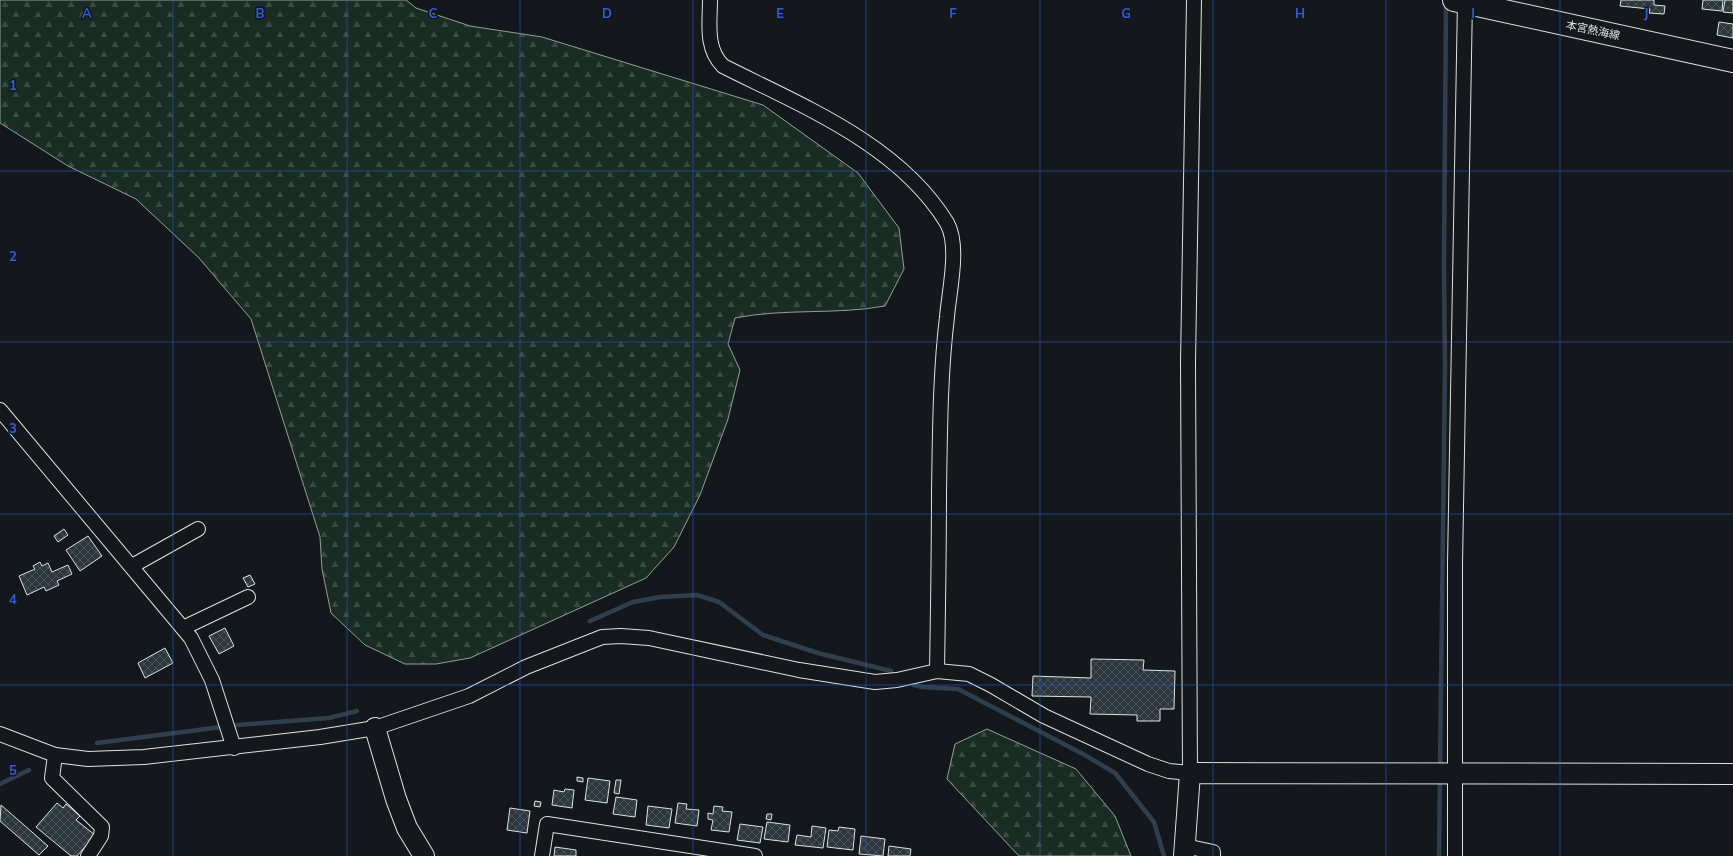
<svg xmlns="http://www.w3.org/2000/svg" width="1733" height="856" font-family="Mulish,'Noto Sans JP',sans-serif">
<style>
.forest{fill:url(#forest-firs);stroke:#939e99}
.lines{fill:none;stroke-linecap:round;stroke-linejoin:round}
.stream{stroke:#2f3f4d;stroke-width:4.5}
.building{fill:url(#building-cross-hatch);stroke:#d8e6dc}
.street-casing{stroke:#d8e6dc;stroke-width:16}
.secondary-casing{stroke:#d8e6dc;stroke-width:22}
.primary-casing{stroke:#d8e6dc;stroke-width:24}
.street{stroke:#14181c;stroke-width:14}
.secondary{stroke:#14181c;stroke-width:20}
.primary{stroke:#14181c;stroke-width:22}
.grid{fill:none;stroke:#305dd8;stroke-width:1;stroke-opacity:0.55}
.labels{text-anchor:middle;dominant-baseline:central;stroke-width:3;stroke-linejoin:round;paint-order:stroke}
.street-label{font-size:11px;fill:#d8e6dc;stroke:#14181c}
.grid-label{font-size:13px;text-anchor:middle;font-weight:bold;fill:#305dd8;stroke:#14181c;stroke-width:3;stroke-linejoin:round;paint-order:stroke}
</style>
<defs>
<pattern id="forest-firs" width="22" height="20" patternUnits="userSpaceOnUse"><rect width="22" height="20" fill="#1a2d24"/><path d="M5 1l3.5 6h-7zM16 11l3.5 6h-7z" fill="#3b4b43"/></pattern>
<pattern id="building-cross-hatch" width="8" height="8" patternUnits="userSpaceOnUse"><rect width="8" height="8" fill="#2c363c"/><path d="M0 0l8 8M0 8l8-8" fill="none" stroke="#4a5358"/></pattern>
</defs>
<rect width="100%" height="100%" fill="#14181c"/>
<g class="forest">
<path d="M0 0H406L416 8 470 26 542 37 763 105 858 173 899 228 904 269 885 306C836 315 785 308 735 318L728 344 740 370 728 419 700 495 674 547 646 578 470 658 436 664H405L365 645 331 613 322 569 320 537 251 319 199 258 136 199 68 166 0 123Z"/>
<path d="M987 729 1076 769 1115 816 1131 856H1019L947 779 955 744Z"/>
</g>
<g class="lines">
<g class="stream">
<path d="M590 621 633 602 660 597 697 595 719 602 763 635 818 653 891 671"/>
<path d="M914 685 922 687 958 689 1083 754 1115 773 1154 822 1164 856"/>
<path d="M97 743 237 725 329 718 357 711"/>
<path d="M1440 768 1445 368 1444 264 1446 2"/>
<path d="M0 784 29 770"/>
<path d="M1439 856 1440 778"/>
</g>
</g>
<g class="building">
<path d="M1621 0H1654V5L1665 6 1664 14 1649 13 1650 9 1620 6Z"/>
<path d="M1703 0H1723L1722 11 1702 9Z"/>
<path d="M1725 0H1733V13L1723 12Z"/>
<path d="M1719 22 1733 24V38L1717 35Z"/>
<path d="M64 529 68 535 58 542 54 536Z"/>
<path d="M88 536 102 556 80 571 66 550Z"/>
<path d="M40 562 42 566 48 563 52 572 68 565 72 574 57 581 59 585 46 591 44 587 27 595 19 576 35 569 33 566Z"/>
<path d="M250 575 255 584 248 587 243 578Z"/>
<path d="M225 628 234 646 219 654 209 636Z"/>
<path d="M165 648 173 663 145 678 138 663Z"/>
<path d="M1091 659 1144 660 1143 670 1175 671 1174 709H1160V721H1137V715L1090 714 1091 697 1032 696 1033 676 1091 678Z"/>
<path d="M577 777 583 778V782L577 781Z"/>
<path d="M588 778 610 781 607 803 585 800Z"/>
<path d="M616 780H621L619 794 614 793Z"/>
<path d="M565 789 574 790 572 808 552 805 554 790 564 792Z"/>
<path d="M616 797 637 800 635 817 613 814Z"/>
<path d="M535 801 541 802 540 807 534 806Z"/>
<path d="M57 803 63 808 66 804 80 816 76 820 95 835 77 856H71L36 827Z"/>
<path d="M678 803 687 804 686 809 699 810 697 826 675 823Z"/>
<path d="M1 805 48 846 39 855 0 821Z"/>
<path d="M648 806 672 809 669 828 646 825Z"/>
<path d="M714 806 723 807 722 811 732 812 729 832 711 830 713 820 708 819V813L713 814Z"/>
<path d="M510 808 530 811 527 833 507 830Z"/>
<path d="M767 814H772L771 820 766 819Z"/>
<path d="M767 822 790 825 788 842 764 839Z"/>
<path d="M740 824 763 827 760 843 737 840Z"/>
<path d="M812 826 826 828 823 848 795 845 797 835 811 837Z"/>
<path d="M839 827 855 829 853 850 827 847 829 830 838 831Z"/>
<path d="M861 836 885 839 883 856 859 854Z"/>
<path d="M889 846 911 849 910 856H888Z"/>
<path d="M555 847 576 850V856H554Z"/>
</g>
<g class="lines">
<g class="street-casing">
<g id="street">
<path d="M710 0C710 23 705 48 723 66 802 106 899 144 947 223 960 246 949 291 947 317 940 375 940 433 939 492 939 551 938 611 937 671"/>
<path d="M0 410 191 638 212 680 234 748"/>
<path d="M132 566 198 529"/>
<path d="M183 628 248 597"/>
<path d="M0 734 55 755 88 759 144 757 320 737 375 728 469 696 526 667 602 637 621 636 649 638 799 670 875 682 897 680 937 671 969 674 991 685 1044 716 1148 764 1169 771 1190 773 1188 363 1194 0"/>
<path d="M55 755 52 778 102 827 101 836 88 856"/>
<path d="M1185 846 1213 852V856"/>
<path d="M542 856 547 824 755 856"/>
<path d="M1455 856V564L1465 0"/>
</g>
</g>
<g class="secondary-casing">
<g id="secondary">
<path d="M375 728 396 799 407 828 424 856"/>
<path d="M1184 856 1190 773 1733 774"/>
</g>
</g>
<g class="primary-casing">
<path id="primary" d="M1454 0 1733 61"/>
</g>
<use href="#street" class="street"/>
<use href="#secondary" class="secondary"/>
<use href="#primary" class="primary"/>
</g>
<path class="grid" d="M173 0V856M347 0V856M520 0V856M693 0V856M866 0V856M1040 0V856M1213 0V856M1386 0V856M1560 0V856M0 171H1733M0 342H1733M0 514H1733M0 685H1733"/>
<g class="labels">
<g class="street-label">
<text transform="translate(1593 30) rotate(12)">本宮熱海線</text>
</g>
</g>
<g class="grid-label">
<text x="87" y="18">A</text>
<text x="260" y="18">B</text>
<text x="433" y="18">C</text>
<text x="607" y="18">D</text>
<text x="780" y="18">E</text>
<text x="953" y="18">F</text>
<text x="1126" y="18">G</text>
<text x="1300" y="18">H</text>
<text x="1473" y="18">I</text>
<text x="1646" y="18">J</text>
<text x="13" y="90">1</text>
<text x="13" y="261">2</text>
<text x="13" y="433">3</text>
<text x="13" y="604">4</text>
<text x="13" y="775">5</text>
</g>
</svg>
